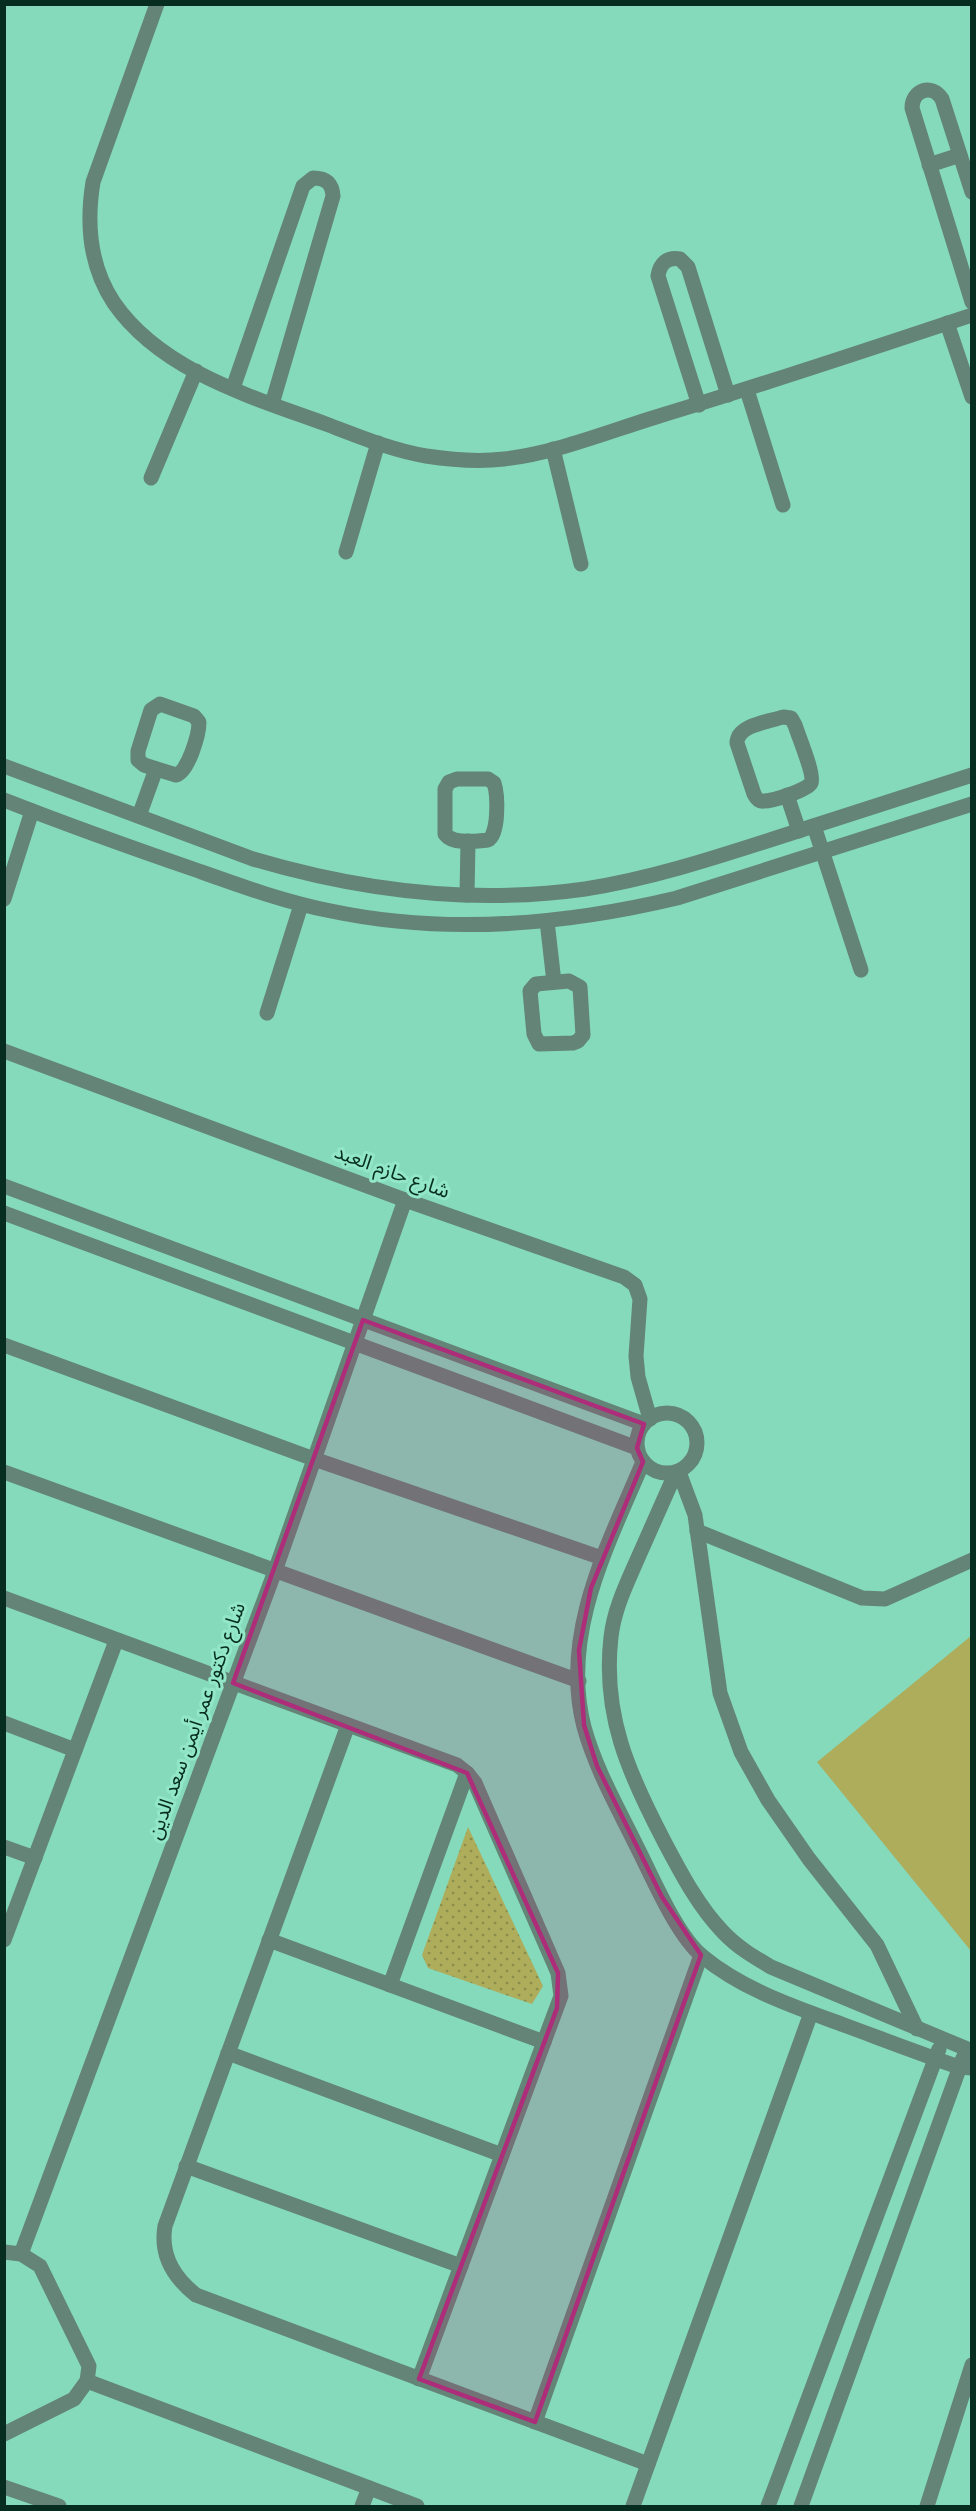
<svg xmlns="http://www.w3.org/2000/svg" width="976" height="2511" font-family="Spectral,'Noto Sans Arabic',serif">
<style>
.grass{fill:url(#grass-dots)}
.garden{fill:#adad5b}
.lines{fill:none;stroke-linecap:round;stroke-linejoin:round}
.minor{stroke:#638477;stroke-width:15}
.marked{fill:#ae2d7a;fill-opacity:0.2;stroke:#ae2d7a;stroke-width:4.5;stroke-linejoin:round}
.labels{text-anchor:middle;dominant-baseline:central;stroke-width:6;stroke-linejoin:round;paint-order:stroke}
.street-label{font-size:20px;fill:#072d21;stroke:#92e7c7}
</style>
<defs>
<pattern id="grass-dots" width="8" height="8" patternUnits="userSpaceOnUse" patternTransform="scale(1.5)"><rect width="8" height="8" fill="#adad5b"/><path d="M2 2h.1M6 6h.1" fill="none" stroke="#8b8d4b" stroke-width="1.8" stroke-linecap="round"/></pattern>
</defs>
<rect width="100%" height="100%" fill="#85dabb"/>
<path class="grass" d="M468 1827 543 1986 532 2004 428 1968 422 1955Z"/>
<path class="garden" d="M971 1636V1951L817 1762Z"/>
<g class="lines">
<g class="minor">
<path d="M157 4 93 182C86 225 90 267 114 303 161 371 252 397 326 424 358 436 391 450 426 456 452 460 478 462 504 459 556 453 607 432 656 417 762 385 867 350 972 315"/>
<path d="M929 165 960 155"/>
<path d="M972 192 942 99C932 83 912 90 912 108L972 302"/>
<path d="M947 323 972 397"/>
<path d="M233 388 303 186 313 178C326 178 332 183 333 196L272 404"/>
<path d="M747 390 783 505"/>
<path d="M699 405 658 276C660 263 667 257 680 259L688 267 728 395"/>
<path d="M553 449 581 564"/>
<path d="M151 478 196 371"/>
<path d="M346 552 378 443"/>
<path d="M160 704 194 716 199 722C199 735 188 772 176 775L144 765 138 760V751L151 710Z"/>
<path d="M783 717 791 718 795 725C798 735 815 775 811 783 808 790 773 801 764 801 759 802 756 798 754 794L737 743C737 725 768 722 783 717Z"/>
<path d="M4 766 253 859C361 891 472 905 585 889 649 879 711 859 773 839 839 818 905 796 972 775"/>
<path d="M457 779H488L494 783C498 795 499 834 488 840 476 841 453 845 445 834V789L449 782Z"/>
<path d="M787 795 799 831"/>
<path d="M4 800C68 825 132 848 196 870 241 886 285 902 331 911 445 935 564 925 677 898L972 804"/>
<path d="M139 816 156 769"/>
<path d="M814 826 861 970"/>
<path d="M467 895 468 841"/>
<path d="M4 899 32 811"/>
<path d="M547 921 554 982"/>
<path d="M569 981 580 987 583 1035 578 1041 573 1043 539 1044 534 1034 530 991 536 984Z"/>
<path d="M267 1013 301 905"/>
<path d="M4 1051 405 1200 624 1277 635 1285 640 1299 636 1356 638 1377 650 1419"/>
<path d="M4 1186 644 1424"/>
<path d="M4 1213 637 1448"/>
<path d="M4 1345 314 1459 602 1558"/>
<circle cx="667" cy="1443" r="30"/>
<path d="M643 1462C608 1545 560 1634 584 1727 596 1770 618 1808 637 1847 653 1878 676 1934 702 1956 743 1990 795 2007 844 2025 882 2039 921 2054 959 2067L972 2068"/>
<path d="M4 1472 579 1681"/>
<path d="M676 1472C663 1502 650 1531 637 1560 626 1585 614 1610 611 1637 602 1715 629 1774 664 1841 681 1873 698 1906 723 1932 737 1947 754 1957 771 1967L972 2051"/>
<path d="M679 1472 695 1515 720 1693 741 1752 768 1800 809 1859 877 1945 917 2029"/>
<path d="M697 1531 862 1598 885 1599 972 1560"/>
<path d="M4 1598 457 1765 467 1773 475 1783 558 1973 561 1996 419 2379"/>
<path d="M4 1723 75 1750"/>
<path d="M348 1725 165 2226C160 2255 173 2277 196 2295L648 2464"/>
<path d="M4 1847 35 1858"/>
<path d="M4 1940 116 1641"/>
<path d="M269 1940 544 2042"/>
<path d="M390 1985 467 1773"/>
<path d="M228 2053 502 2155"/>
<path d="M186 2166 461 2266"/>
<path d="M4 2252 21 2254 40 2266 89 2366 87 2381 74 2399 4 2434"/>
<path d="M21 2254 275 1571 405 1200"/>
<path d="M87 2381 417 2506"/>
<path d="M535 2422 701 1955"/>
<path d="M4 2487 59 2506"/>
<path d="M362 2506 369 2488"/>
<path d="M633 2506 811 2013"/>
<path d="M768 2506 939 2049"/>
<path d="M801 2506 963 2058"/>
<path d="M927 2506 972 2365"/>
</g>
</g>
<path class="marked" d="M363 1320 644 1424 637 1448 643 1462 591 1588 579 1650 584 1725 597 1766 662 1897 701 1955 535 2422 419 2379 557 2008 558 1973 467 1773 233 1683Z"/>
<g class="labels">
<g class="street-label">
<text transform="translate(392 1172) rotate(20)">شارع حازم العبد</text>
<text transform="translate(197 1721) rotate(-70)">شارع دكتور عمر أيمن سعد الدين</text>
</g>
</g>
<rect width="976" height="2511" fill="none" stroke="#072d21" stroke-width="12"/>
</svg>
